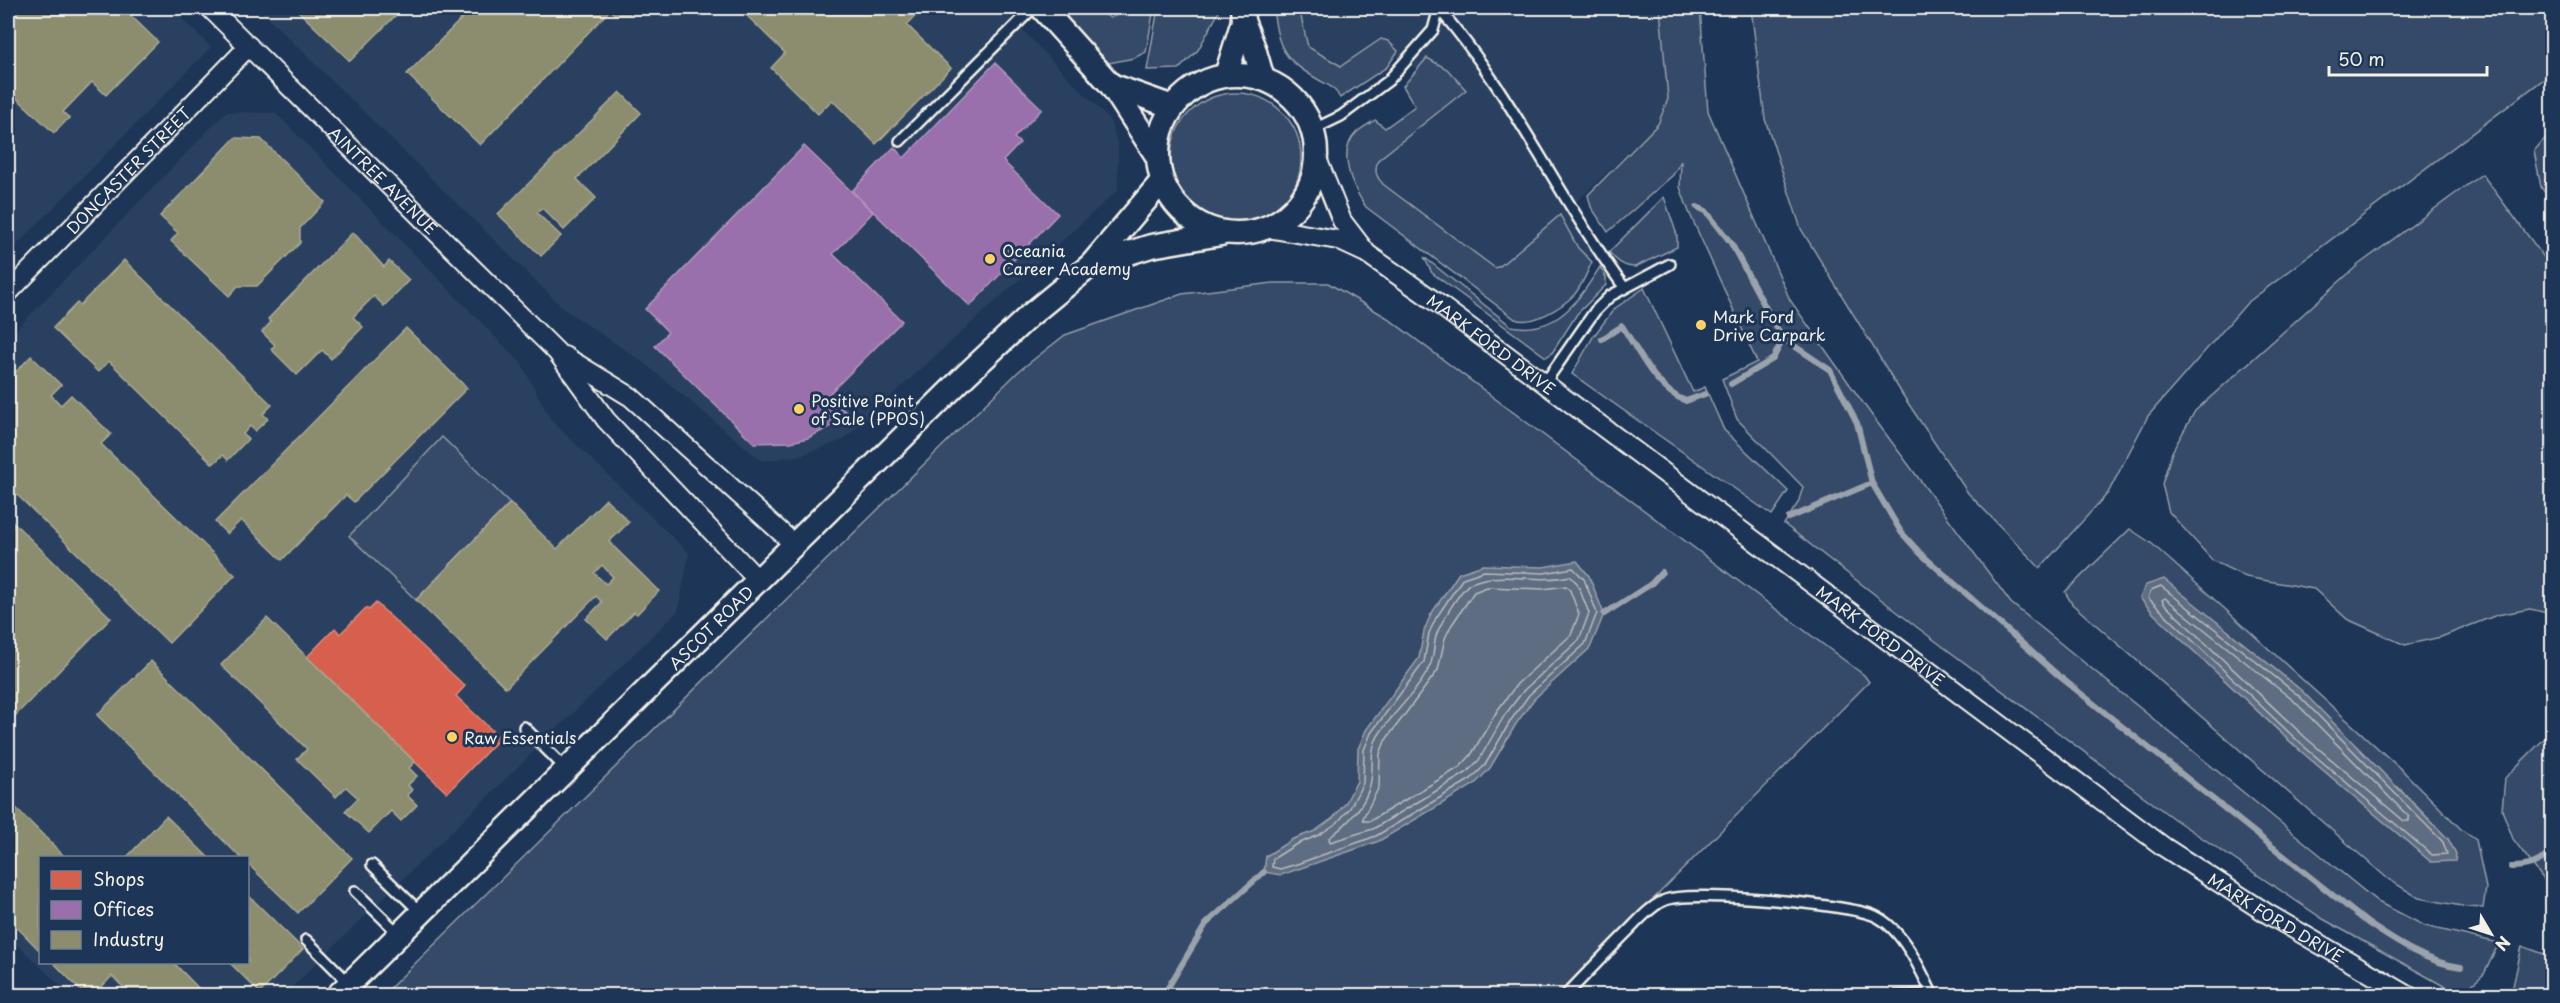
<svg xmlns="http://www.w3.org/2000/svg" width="2560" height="1003" font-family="'Playpen Sans',sans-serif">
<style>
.built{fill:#2a4060;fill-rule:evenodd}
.green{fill:#354a67;stroke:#949ea8;stroke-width:1.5;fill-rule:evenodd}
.water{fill:#5e6d82;stroke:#9aa2ab;stroke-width:1.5}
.shops{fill:#d6604d;stroke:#df8c7c;stroke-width:1.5}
.offices{fill:#9970ab;stroke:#b497bd;stroke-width:1.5}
.industry{fill:#8c8c6e;stroke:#abaa93;stroke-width:1.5;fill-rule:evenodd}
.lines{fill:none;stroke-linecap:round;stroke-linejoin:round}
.shore{stroke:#b8bcbf;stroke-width:1.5}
.stream{stroke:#9aa2ab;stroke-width:6}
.service-casing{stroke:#f4f1e8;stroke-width:14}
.minor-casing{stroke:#f4f1e8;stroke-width:22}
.tertiary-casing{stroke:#f4f1e8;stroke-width:27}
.service{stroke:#1d3557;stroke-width:9}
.minor{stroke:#1d3557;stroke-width:18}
.tertiary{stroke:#1d3557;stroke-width:22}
.poi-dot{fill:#ffd166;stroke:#1d3557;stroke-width:2}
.labels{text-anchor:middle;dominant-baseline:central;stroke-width:6;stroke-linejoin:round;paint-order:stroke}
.street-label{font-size:16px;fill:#f4f1e8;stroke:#1d3557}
.poi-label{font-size:16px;fill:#f4f1e8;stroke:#1d3557;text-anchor:start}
</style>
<rect width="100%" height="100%" fill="#1d3557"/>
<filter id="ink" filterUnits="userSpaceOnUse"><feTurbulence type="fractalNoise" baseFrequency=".0167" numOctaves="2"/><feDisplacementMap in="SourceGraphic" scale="12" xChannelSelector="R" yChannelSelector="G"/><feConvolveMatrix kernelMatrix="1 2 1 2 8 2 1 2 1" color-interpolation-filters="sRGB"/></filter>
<g filter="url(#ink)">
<g class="built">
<path d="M8 8H171L211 47 8 254Z"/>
<path d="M258 8H1001L1110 120 1118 145V190L843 440 802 455 762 461 643 362 565 310Z"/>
<path d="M1291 8H1660L1668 99 1658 124 1576 202 1603 245 1550 298 1533 309 1376 194 1362 164 1446 90 1383 46 1345 79 1300 53Z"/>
<path d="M226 112 276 113 521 363 551 420 689 553 678 611 284 995H70L8 936V338ZM40 858H248V962H40Z"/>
</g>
<g class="green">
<path d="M1059 8H1095L1110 18 1132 8H1154L1146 52 1134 58 1109 63 1069 22Z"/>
<path d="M1158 8H1221L1198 50 1179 69 1147 70Z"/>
<path d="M1273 8H1299L1308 47 1341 66 1381 39 1388 41 1398 51 1387 67 1340 98C1334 87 1330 86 1319 80 1283 60 1278 48 1273 8Z"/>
<path d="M1660 8H1700L1708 111 1790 300 1868 410 2011 603 2378 902 2425 926 2499 943 2484 974 2460 995 2323 919 2174 819 1918 628 1784 524 1798 503 1803 487 1737 419 1722 379 1757 362 1689 212 1680 187 1681 161 1673 175 1608 232 1591 207 1588 195 1658 124 1668 99Z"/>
<path d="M1751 8H2552V73L2247 303 2148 416 2108 493 2040 568 1968 493 1904 397 1801 229 1765 119Z"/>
<path d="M1427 58 1447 69 1466 90 1378 160C1374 171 1376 177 1384 185L1495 268 1500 266 1560 215 1578 248 1592 262C1587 272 1582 286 1574 295 1562 307 1533 326 1515 319L1366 207C1353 188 1336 153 1356 133 1361 128 1369 124 1375 120L1385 128 1415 106 1403 86Z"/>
<circle cx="1236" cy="158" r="65"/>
<path d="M2552 130V203L2541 187 2534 151Z"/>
<path d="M2482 174 2552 268V614L2530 609 2497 615 2441 637 2405 645 2347 619 2314 589 2246 577 2213 561 2169 512 2162 484 2172 452 2195 411 2358 265Z"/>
<path d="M1664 197 1677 235V247L1635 267C1623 267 1617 261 1609 252Z"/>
<path d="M1424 257 1511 326C1557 335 1578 301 1600 267L1606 277V285L1577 314 1552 353 1546 357 1432 273Z"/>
<path d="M1273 283H1328L1386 317 1864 675 1869 682 1558 995 382 996 1019 371 1065 335 1182 294Z"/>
<path d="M1644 288 1693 392 1705 387 1724 430 1788 491 1772 515 1572 374 1593 337 1614 309Z"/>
<path d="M442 437 510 503 416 600 349 536Z"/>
<path d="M2130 529 2151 543 2225 609 2404 772 2462 830 2476 840 2486 888 2483 908 2467 907 2419 898 2388 879 2072 604 2065 592ZM2397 786 2448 839 2456 854Z"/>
<path d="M2552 731V881L2548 885 2513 839 2502 810 2505 778Z"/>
<path d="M2552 944V995H2511L2522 946 2544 954Z"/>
</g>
<g class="water">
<path d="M1577 561 1589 576 1604 614 1590 648 1534 699 1516 724 1490 768 1475 784 1379 841 1281 875 1264 872 1266 856 1293 839 1315 831 1333 818 1345 804 1357 781 1358 749 1366 730 1419 658 1424 631 1431 614 1459 573 1483 565 1543 567Z"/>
<path d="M2164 579 2302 691 2448 839 2456 854 2455 861 2431 862 2297 748 2154 614 2140 598 2146 585Z"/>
</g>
<path class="shops" d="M376 603 465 686 456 696 500 738 447 793 307 657 335 628 340 634 366 608 369 610Z"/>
<g class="offices">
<path d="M995 63 1042 109 1014 138 1020 143 1003 161 1058 214 970 306 852 191 894 147 904 158Z"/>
<path d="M804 146 873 212 833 254 902 321 828 395 847 413 834 425 808 438 791 442 754 443 655 346 668 332 645 309Z"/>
</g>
<g class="industry">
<path d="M8 8H123L158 42 106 95 92 82 63 112 69 118 54 133 8 90Z"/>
<path d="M295 8H403L350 61Z"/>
<path d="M472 8H635L629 14H614L610 10 480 145 407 74Z"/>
<path d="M739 8H916L920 11 907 25 951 68 876 144 832 100 818 114 771 68 785 53Z"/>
<path d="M620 92 641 113 577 179 596 198 564 230 542 208 537 213 561 236 541 256 498 214Z"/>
<path d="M235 138 261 139 325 202 300 228V243L257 286H238L229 296 171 241 178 233 160 216Z"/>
<path d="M353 232 384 267 389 261 409 280 384 306 374 296 353 317 363 327 331 359 322 350 297 375 271 349 275 345 262 332 271 322 268 319Z"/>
<path d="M124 260 272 405 263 414 268 419 255 431 250 426 243 434 248 439 228 460 223 455 213 464 109 361 98 372 53 328 77 303 80 305Z"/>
<path d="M406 328 467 388 354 502 346 495 282 560 241 520 227 534 215 522Z"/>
<path d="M31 356 61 385 51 395 61 405 71 395 111 434 101 444 235 575 169 643 8 486V380Z"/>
<path d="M606 499 629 522 609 542 659 591 637 614 634 612 607 639 586 619 602 602 596 596 506 688 416 600 510 503 557 549ZM602 565 613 577 606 584 594 573Z"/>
<path d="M8 517 15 524 8 533Z"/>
<path d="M15 524 111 618 8 723V575L13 569 8 561 16 552 8 544V533Z"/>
<path d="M267 618 415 762 409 768 417 776 408 785 412 790 407 795 417 805 401 821 391 811 369 833 345 811 358 798 346 787 336 797 297 759 307 749 221 665Z"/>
<path d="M151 661 352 858 298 913 248 864V858H241L97 715Z"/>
<path d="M8 800 66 858H40V951L8 918Z"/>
<path d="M166 816 209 858H126Z"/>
<path d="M248 895 303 949 260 993 229 962H248Z"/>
<path d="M53 962H173L206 996H132L112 976 93 996H86Z"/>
</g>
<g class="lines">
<g class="shore">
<path d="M1573 568 1584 579 1597 613 1585 644 1529 695 1511 720 1485 765 1471 779 1376 836 1297 864 1280 869 1272 867 1273 859 1295 845 1319 835 1337 823 1350 808 1363 783 1364 750 1371 733 1424 662 1429 633 1436 618 1463 578 1484 571 1544 573Z"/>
<path d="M1570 576 1577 583 1589 613 1579 640 1524 690 1504 716 1479 760 1466 773 1373 829 1330 842 1329 838C1346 825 1365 806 1370 785 1375 768 1368 752 1378 736 1393 711 1421 690 1431 663 1434 654 1434 644 1436 636 1440 624 1461 588 1471 583 1501 570 1538 584 1570 576Z"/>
<path d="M1566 586 1569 588 1579 614 1571 635 1517 684 1497 711 1471 755 1460 767 1370 821H1364L1363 818 1379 787 1380 754 1385 741 1438 670 1445 638 1451 626 1474 592 1487 587 1543 589Z"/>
<path d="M2161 586 2299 696 2443 842 2447 854 2432 855 2301 744 2148 598 2151 590Z"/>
<path d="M2165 598 2294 701 2409 817V821H2404L2306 738 2164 604 2162 600Z"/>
</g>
<g class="stream">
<path d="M1697 207 1706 211 1731 243 1776 327 1787 341 1830 370 1857 423 1872 483 1901 532 1920 553 2059 676 2369 924C2396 942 2428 963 2461 967"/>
<path d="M1602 339 1622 326C1640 353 1655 389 1686 401L1705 394"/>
<path d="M1731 384 1773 359 1784 337"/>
<path d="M1789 518 1872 483"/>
<path d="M1604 614 1651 584 1662 572"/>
<path d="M2511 867C2528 867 2540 863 2552 851"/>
<path d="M1163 996 1206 924 1264 872"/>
</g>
<g class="service-casing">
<g id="service">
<path d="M1439 9C1512 93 1558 197 1624 287"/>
<path d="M1312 130 1341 116 1388 81 1433 30 1439 8"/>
<path d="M900 141 1033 8"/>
<path d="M1544 384 1595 311 1610 296 1670 264"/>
<path d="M524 727 566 769"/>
<path d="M372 865 420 912"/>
<path d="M355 891 400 935"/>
<path d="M306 940 349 983"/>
<path d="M1565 996C1586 974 1607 952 1629 930 1639 920 1650 907 1663 901 1686 889 1849 904 1875 916 1902 928 1921 970 1933 996"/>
<path d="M1895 996 1932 994"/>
</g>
</g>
<g class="minor-casing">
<g id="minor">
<path id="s1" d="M210 8 557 352 606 420 757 579"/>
<path d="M1316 156 1342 221 1365 251"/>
<path id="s2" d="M1267 228 1338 240 1366 253 1433 300 2164 847 2268 914 2409 996"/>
<path id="s3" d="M8 293 249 46"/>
<path d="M564 356 631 397 794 544"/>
<path d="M8 994 9 996"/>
</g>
</g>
<g class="tertiary-casing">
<g id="tertiary">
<path d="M1042 8 1111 85 1157 156"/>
<path d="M1243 21 1254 48 1263 79"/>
<circle cx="1237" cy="154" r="79"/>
<path d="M1226 75 1243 21 1242 8"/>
<path d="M1111 85 1173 107"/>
<path d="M1091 265 1151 246 1221 234"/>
<path id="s4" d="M337 996 967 374 1029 316 1091 265 1162 181"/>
</g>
</g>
<use href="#service" class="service"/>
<use href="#minor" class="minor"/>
<use href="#tertiary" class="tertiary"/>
</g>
</g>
<g class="poi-dot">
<circle cx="990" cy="259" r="6"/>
<circle cx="1701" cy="325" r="6"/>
<circle cx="799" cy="409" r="6"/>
<circle cx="452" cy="737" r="6"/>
</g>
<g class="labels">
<g class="street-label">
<text stroke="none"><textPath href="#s3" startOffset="172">DONCASTER STREET</textPath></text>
<text stroke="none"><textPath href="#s1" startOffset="244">AINTREE AVENUE</textPath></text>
<text stroke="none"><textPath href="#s2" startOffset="258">MARK FORD DRIVE</textPath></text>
<text stroke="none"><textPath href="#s4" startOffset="525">ASCOT ROAD</textPath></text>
<text stroke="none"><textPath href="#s2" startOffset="744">MARK FORD DRIVE</textPath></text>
<text stroke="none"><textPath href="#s2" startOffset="1230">MARK FORD DRIVE</textPath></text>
</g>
<g class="poi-label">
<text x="1002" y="250">Oceania<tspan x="1002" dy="18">Career Academy</tspan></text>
<text x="1713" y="316">Mark Ford<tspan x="1713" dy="18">Drive Carpark</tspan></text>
<text x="811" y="400">Positive Point<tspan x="811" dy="18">of Sale (PPOS)</tspan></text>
<text x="464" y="737">Raw Essentials</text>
</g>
</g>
<rect width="2560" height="1003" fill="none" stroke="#1d3557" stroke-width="30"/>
<rect x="15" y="15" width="2530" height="973" fill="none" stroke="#f4f1e8" stroke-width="2" filter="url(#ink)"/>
<rect x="39" y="856" width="210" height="108" fill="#1d3557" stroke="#738091" stroke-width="1.5"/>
<rect x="51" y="871" width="30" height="18" fill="#d6604d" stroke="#738091" stroke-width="1.5"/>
<text x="93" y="886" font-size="18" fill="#f4f1e8">Shops</text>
<rect x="51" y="901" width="30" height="18" fill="#9970ab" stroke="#738091" stroke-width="1.5"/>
<text x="93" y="916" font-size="18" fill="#f4f1e8">Offices</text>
<rect x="51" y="931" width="30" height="18" fill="#8c8c6e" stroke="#738091" stroke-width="1.5"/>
<text x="93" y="946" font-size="18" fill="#f4f1e8">Industry</text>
<g transform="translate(2491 934) rotate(129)" stroke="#1d3557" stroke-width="4.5" paint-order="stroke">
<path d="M0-4.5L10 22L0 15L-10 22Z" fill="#f4f1e8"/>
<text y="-9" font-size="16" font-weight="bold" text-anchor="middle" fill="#f4f1e8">N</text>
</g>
<path d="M2329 66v9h158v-9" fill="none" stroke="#f4f1e8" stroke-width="3"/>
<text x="2338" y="66" font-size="18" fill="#f4f1e8" stroke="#1d3557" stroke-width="4.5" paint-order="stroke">50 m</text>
</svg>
